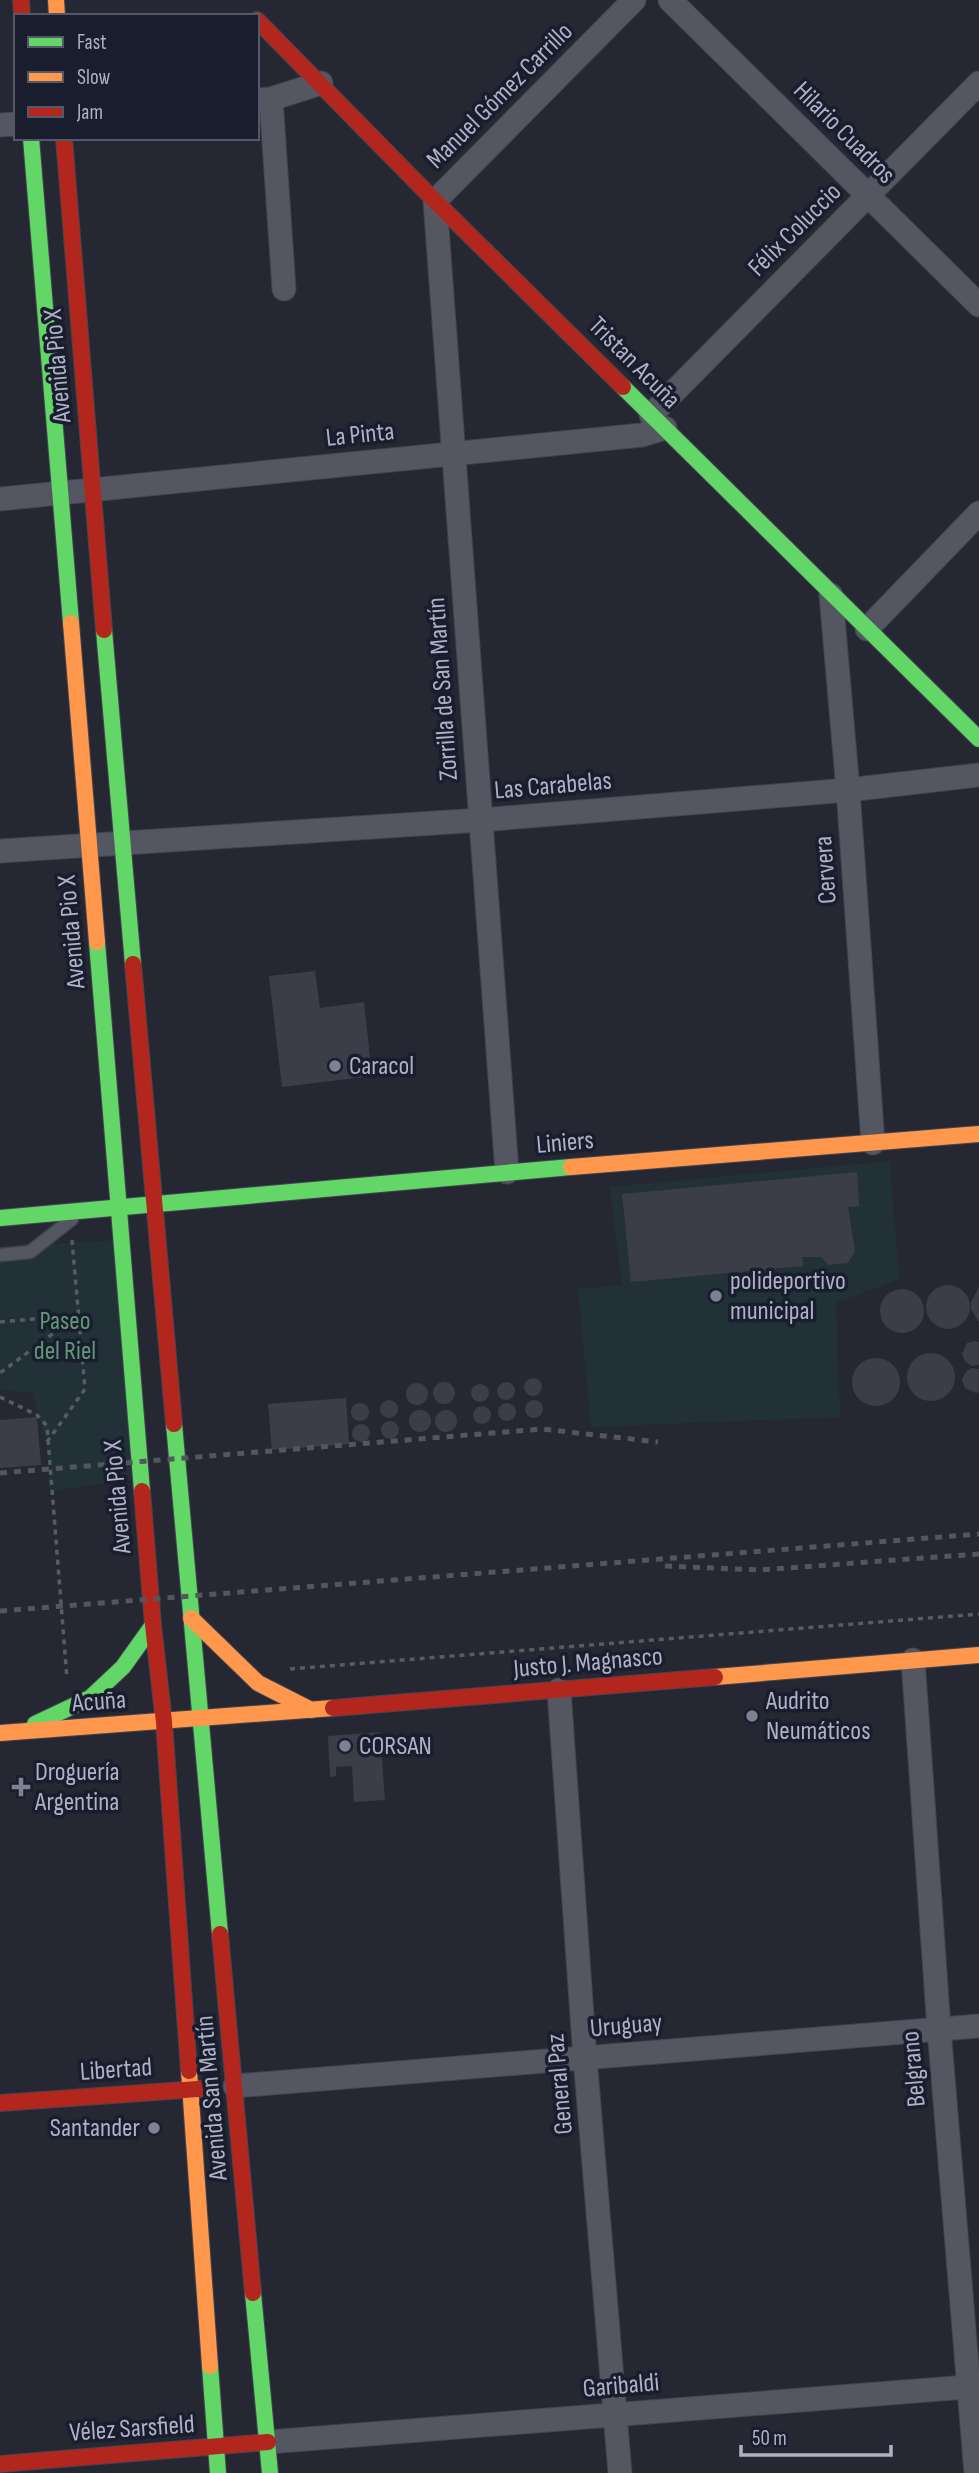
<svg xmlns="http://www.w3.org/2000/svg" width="979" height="2473" font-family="'Sofia Sans Condensed',sans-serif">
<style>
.green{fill:#223138}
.building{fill:#3b3e48}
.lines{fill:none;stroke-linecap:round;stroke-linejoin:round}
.lane-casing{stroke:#41434c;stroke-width:15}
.street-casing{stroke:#41434c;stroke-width:25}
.fast-casing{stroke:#42454f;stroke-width:18}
.slow-casing{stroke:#42454f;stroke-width:18}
.jam-casing{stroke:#42454f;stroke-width:18}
.path{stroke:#575b64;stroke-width:3.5;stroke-dasharray:5 5;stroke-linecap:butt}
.lane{stroke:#545762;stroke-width:12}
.street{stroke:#545762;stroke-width:23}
.fast{stroke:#63d668;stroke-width:16}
.slow{stroke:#ff974d;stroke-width:16}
.jam{stroke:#b3261e;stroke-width:16}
.rail{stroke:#54565e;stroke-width:5;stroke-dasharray:7 7;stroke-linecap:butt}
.poi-dot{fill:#7d8292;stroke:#191d2d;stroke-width:2.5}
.labels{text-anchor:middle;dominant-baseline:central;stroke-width:7;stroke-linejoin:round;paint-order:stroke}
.street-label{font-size:26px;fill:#adb2c6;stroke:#191d2d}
.poi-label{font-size:26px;fill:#adb2c6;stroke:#191d2d;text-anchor:start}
.park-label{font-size:26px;fill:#649779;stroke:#191d2d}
</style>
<rect width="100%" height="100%" fill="#252832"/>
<g class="green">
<path d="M890 1161 899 1279 836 1303 840 1417 591 1427 578 1289 622 1285 610 1187Z"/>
<path d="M122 1240 142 1479 49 1491 47 1442 32 1393 0 1390V1246Z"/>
</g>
<g class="building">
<path d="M315 971 320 1008 364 1002 372 1076 282 1087 269 976Z"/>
<path d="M857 1172 859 1206 848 1207 855 1251 848 1263 828 1265 821 1257H802L803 1266 631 1282 622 1194Z"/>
<circle cx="948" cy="1307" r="22"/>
<path d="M979 1287V1322L971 1309V1302Z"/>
<circle cx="902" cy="1311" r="22"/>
<path d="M975 1341 979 1342V1365L971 1366 965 1361 962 1354 967 1343Z"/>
<circle cx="931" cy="1377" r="24"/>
<circle cx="876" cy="1382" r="24"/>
<path d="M971 1368 979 1369V1392L976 1393 965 1388 962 1380 965 1373Z"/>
<circle cx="533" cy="1387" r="9"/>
<circle cx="506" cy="1391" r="9"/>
<circle cx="444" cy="1393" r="11"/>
<circle cx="417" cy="1394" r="11"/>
<circle cx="480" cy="1393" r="9"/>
<path d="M346 1398 349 1444 272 1450 268 1404Z"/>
<circle cx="534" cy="1409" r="9"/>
<circle cx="389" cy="1409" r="9"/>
<circle cx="507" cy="1412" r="9"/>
<circle cx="360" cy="1412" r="9"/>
<circle cx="482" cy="1415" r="9"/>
<circle cx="446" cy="1421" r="11"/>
<circle cx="420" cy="1421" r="11"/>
<path d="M37 1417 41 1465 0 1468V1420Z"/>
<circle cx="390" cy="1430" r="9"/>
<circle cx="361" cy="1433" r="9"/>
<path d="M380 1732 385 1800 354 1802 352 1766 336 1767V1776L330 1777 328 1736Z"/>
</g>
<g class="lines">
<g class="lane-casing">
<path id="lane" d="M0 1255 30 1252 72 1219"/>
</g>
<g class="street-casing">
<g id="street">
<path d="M670 0 979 305"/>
<path d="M271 99 284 289"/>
<path d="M257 100 271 99 321 83"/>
<path d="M0 125 16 124"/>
<path d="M651 415 979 83"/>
<path d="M0 499 642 435 665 428"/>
<path d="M831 595 848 790 873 1143"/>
<path d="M867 629 979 513"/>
<path d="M0 851 481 820 848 790 979 775"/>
<path d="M507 1172 435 201 634 0"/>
<path d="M913 1660 939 2029 976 2473"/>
<path d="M559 1690 585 2058 620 2473"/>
<path d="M235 2086 979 2026"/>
<path d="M268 2442 979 2386"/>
</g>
</g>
<g class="fast-casing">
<g id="fast">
<path d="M31 138 71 623"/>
<path d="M623 387 979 739"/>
<path d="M104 630 133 964"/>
<path d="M97 942 142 1491"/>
<path d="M0 1218 571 1167"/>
<path d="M174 1424 220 1934"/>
<path d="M35 1724 90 1698 123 1667 153 1625"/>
<path d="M253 2293 270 2473"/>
<path d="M210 2366 218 2473"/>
</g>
</g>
<g class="slow-casing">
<g id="slow">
<path d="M56 0 57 16"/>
<path d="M71 623 97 942"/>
<path d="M571 1167 979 1134"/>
<path d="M191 1618 258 1683 311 1710"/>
<path d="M715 1677 979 1655"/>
<path d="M0 1733 333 1708"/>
<path d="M189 2071 210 2366"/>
</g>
</g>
<g class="jam-casing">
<g id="jam">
<path d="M21 0 22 16"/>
<path d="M257 20 435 201 623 387"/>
<path d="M64 138 104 630"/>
<path d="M133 964 174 1424"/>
<path d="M142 1491 153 1625 164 1722 189 2071"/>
<path d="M333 1708 715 1677"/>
<path d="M220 1934 253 2293"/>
<path d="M0 2103 212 2088"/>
<path d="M0 2464 268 2442"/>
</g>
</g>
<g class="path">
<path d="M0 1322 78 1315 0 1373"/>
<path d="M0 1397 37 1415 47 1426 67 1679"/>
<path d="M47 1442 85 1389 72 1240"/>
<path d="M290 1669 979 1614"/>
</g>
<use href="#lane" class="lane"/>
<use href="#street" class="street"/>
<use href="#fast" class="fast"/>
<use href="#slow" class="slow"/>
<use href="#jam" class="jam"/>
<g class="rail">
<path d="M0 1473 542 1429 658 1442"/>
<path d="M665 1566 759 1570 979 1554"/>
<path d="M0 1611 979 1534"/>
</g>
</g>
<g class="poi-dot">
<circle cx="335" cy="1066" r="7"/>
<circle cx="716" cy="1296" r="7"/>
<circle cx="752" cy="1716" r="7"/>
<circle cx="345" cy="1746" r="7"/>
<path d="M17.5 1776.5h7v7h7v7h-7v7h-7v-7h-7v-7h7z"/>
<circle cx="154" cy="2128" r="7"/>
</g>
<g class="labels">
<g class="street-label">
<text transform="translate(500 96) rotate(-45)">Manuel Gómez Carrillo</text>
<text transform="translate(844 133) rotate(45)">Hilario Cuadros</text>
<text transform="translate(795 230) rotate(-45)">Félix Coluccio</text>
<text transform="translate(634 363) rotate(45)">Tristan Acuña</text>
<text transform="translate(58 366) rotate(-95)">Avenida Pio X</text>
<text transform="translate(360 435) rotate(-6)">La Pinta</text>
<text transform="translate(443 689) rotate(-94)">Zorrilla de San Martín</text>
<text transform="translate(553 786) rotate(-5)">Las Carabelas</text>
<text transform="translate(826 870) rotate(-94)">Cervera</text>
<text transform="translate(72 932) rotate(-95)">Avenida Pio X</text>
<text transform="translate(565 1143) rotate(-5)">Liniers</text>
<text transform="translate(118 1497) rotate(-95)">Avenida Pio X</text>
<text transform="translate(588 1663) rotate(-5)">Justo J. Magnasco</text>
<text transform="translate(99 1702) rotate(-4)">Acuña</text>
<text transform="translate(626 2026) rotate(-5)">Uruguay</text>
<text transform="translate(914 2069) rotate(-95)">Belgrano</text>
<text transform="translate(116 2070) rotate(-4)">Libertad</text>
<text transform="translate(560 2084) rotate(-95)">General Paz</text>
<text transform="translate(212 2098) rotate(-95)">Avenida San Martín</text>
<text transform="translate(621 2386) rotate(-5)">Garibaldi</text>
<text transform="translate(132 2429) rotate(-4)">Vélez Sarsfield</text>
</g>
<g class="poi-label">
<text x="349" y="1066">Caracol</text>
<text x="730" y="1281">polideportivo<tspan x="730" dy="30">municipal</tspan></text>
<text x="766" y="1701">Audrito<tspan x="766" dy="30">Neumáticos</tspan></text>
<text x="359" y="1746">CORSAN</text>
<text x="35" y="1772">Droguería<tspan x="35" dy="30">Argentina</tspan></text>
<text x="140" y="2128" text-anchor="end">Santander</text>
</g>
<g class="park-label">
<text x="65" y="1321">Paseo<tspan x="65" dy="30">del Riel</tspan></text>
</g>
</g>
<rect x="14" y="14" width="245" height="126" fill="#191d2d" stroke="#54596a" stroke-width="2"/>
<rect x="28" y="37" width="35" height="10" fill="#63d668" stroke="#54596a" stroke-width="2"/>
<text x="77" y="49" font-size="21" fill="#adb2c6">Fast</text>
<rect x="28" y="72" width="35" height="10" fill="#ff974d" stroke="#54596a" stroke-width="2"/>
<text x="77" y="84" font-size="21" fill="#adb2c6">Slow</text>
<rect x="28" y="107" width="35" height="10" fill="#b3261e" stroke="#54596a" stroke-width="2"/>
<text x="77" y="119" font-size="21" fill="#adb2c6">Jam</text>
<path d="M741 2445v10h150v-10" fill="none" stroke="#adb2c6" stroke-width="3.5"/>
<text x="752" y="2445" font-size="21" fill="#adb2c6" stroke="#191d2d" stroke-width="5" paint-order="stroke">50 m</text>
</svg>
